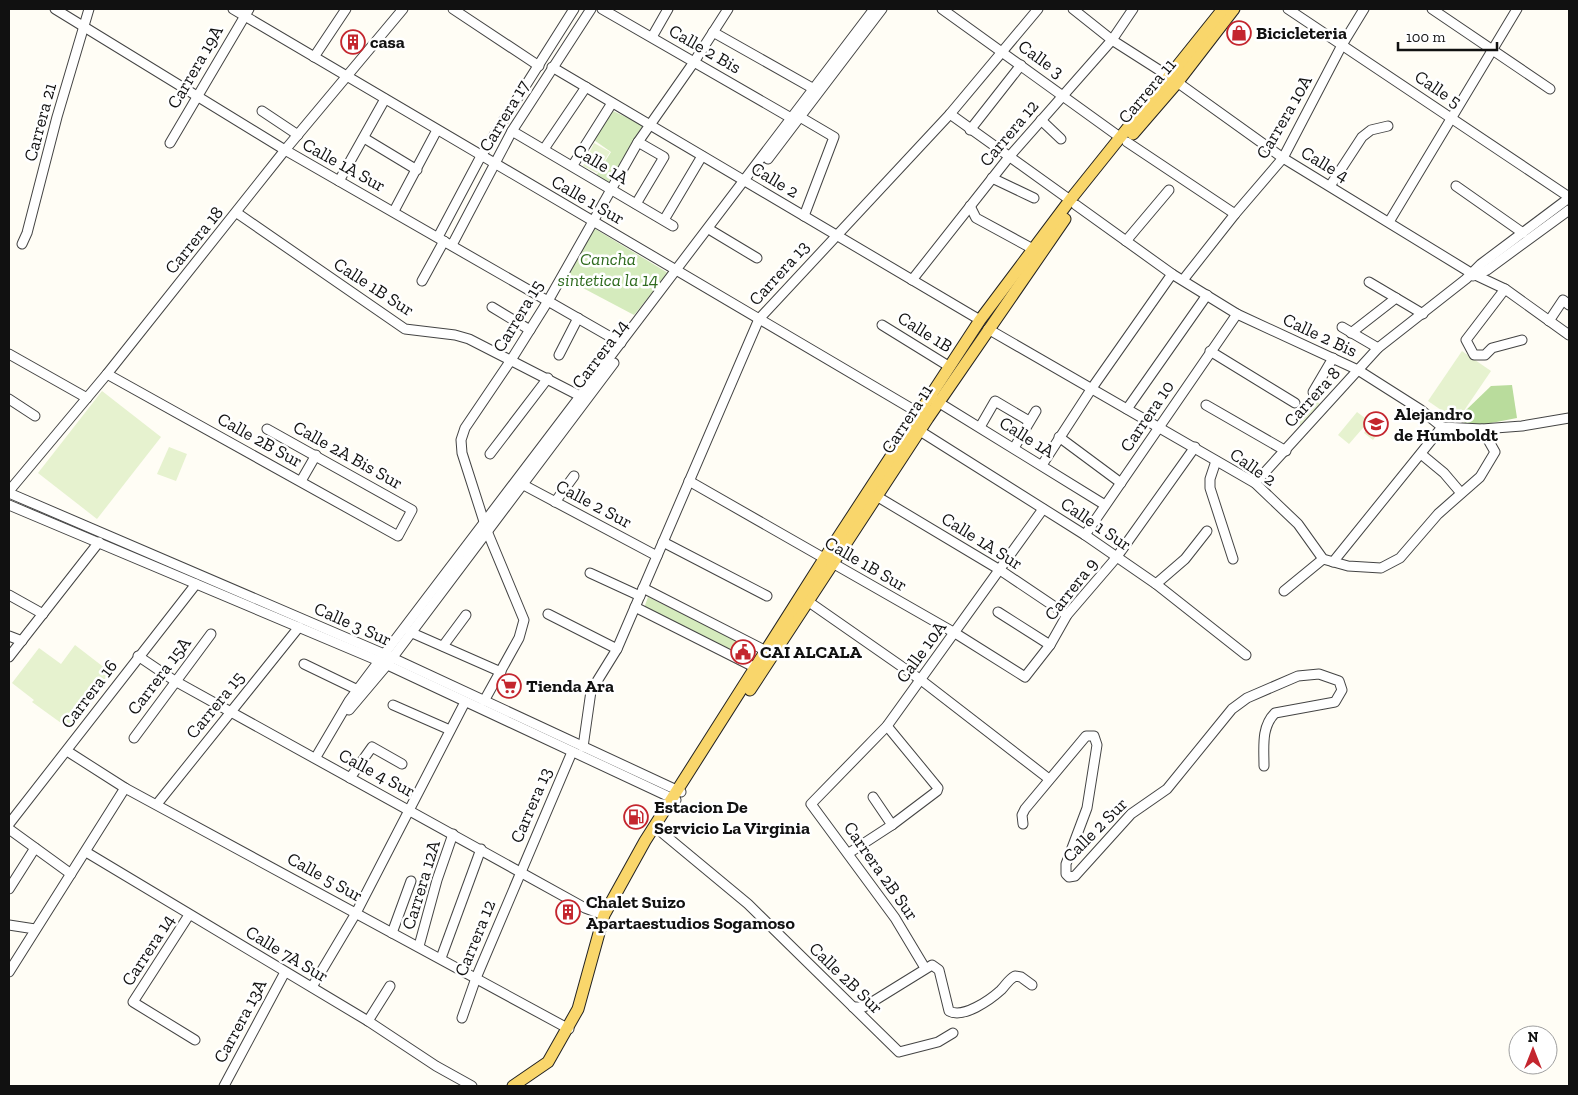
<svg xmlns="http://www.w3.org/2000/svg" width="1578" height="1095" font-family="'Zilla Slab',serif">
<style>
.green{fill:#d5ebbd}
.forest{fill:#b9dc9c}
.pitch{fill:#e6f2cf}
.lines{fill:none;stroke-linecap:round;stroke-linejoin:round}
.minor-casing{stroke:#444;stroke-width:11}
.major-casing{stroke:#222;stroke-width:13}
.minor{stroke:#fff;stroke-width:9}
.major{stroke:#f9d66b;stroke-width:11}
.labels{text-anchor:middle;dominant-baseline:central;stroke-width:5;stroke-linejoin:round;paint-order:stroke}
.poi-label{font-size:18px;font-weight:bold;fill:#111;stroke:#fff;text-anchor:start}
.street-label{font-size:18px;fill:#111;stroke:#fff}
.park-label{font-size:18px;font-style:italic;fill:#2f6b1f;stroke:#fff}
</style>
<rect width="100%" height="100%" fill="#fffdf5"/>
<g class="green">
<path d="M613 111 643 125 608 183 596 176 611 152 594 140Z"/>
<path d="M592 227 668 273 634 315 564 278Z"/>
<path d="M648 597 755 650 750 660 644 608Z"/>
</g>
<path class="forest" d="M1512 385 1517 418 1486 424H1465L1463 413 1491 386Z"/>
<g class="pitch">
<path d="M594 143 610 152 597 173 583 166Z"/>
<path d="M1462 351 1491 371 1457 421 1428 401Z"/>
<path d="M102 391 161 437 97 519 38 473Z"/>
<path d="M1310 395 1322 406 1303 427 1291 416Z"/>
<path d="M1357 412 1369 421 1349 444 1338 435Z"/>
<path d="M1376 419 1384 426 1373 440 1364 433Z"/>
<path d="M169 447 187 454 176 481 157 474Z"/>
<path d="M75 645 110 672 68 728 32 702 34 700 12 683 39 648 61 664Z"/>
</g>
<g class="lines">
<g class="minor-casing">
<g id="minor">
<path d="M55 9 285 150 621 343"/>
<path d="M233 9 924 416"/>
<path d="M453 9 539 66"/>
<path d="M602 9 791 118"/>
<path d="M942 9 1121 138"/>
<path d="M1073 9 1112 40 1170 77 1283 158 1471 273 1505 289 1569 335"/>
<path d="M1288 9 1569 197"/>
<path d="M1432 9 1550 89"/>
<path d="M713 32 814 89"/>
<path d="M652 37 668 9"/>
<path d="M314 57 346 9"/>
<path d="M552 67 980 320"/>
<path d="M262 111 298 135"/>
<path d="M950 114 1070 200"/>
<path d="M800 117 834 137 804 216"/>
<path d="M1041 120 1061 139"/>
<path d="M970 130 1021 65"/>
<path d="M512 131 673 226"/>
<path d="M364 138 417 170"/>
<path d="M1127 142 1235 214"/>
<path d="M170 143 249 9"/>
<path d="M544 149 586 87"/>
<path d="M768 159 882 9"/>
<path d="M573 165 612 103"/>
<path d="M992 178 1034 198"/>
<path d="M339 181 385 99"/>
<path d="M1330 186 1362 137 1371 130 1388 126"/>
<path d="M1456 186 1523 233"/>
<path d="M636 204 664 157 638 142"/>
<path d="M1076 205 1172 274 1237 314 1358 370 1421 410 1442 427 1482 429 1522 426 1569 418"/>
<path d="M970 206 976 218 1033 249"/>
<path d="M394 211 437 130"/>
<path d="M237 213 405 329 455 335 469 339 584 398"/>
<path d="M664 220 702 156"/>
<path d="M1389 222 1517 9"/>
<path d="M712 231 757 258"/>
<path d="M438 237 481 156 574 9"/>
<path d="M1126 241 1169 190"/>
<path d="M22 244 27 233 57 117 89 9"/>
<path d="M452 245 512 131 591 9"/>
<path d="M1473 276 1487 270 1569 210"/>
<path d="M912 280 1009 157 1112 40 1133 9"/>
<path d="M1183 280 1235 214 1283 158 1342 45 1364 9"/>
<path d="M422 281 444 241"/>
<path d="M1369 282 1423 314"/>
<path d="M1505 289 1466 340 1474 355H1485L1492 348 1522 340"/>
<path d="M492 307 530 330"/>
<path d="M1549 321 1563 300 1569 305"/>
<path d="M882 325 950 367"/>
<path d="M1342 327 1378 348"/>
<path d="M988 329 1255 483 1298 524 1323 559 1348 566 1381 568 1400 558 1438 514 1480 477 1495 452 1482 429"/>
<path d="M1351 333 1396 298"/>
<path d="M1210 351 1295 403"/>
<path d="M9 354 87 398"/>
<path d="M559 355 578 318"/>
<path d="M107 374 398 536 412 510 267 429"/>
<path d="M1313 392 1333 358"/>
<path d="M9 399 35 416"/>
<path d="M933 399 1105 505"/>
<path d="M1206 405 1286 451"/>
<path d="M1127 409 1207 295"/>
<path d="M980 427 995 401 1029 421"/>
<path d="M920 431 1085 535 1156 584 1246 655"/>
<path d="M1059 437 1121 483"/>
<path d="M1014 448 1036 411"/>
<path d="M490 454 548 378"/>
<path d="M1421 454 1444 473 1461 493"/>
<path d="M1216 461 1210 479V488L1233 559"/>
<path d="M1042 465 1092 388 1172 274"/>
<path d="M301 481 316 455"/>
<path d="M689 481 955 633 1025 677 1050 645 1067 615 1116 558 1195 447"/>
<path d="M518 482 657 556"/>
<path d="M1255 483 1378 348 1466 279 1481 264 1569 198"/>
<path d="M9 491 107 374 285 150 403 9"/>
<path d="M9 493 384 654 681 792"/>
<path d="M878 497 1000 570 1067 615"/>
<path d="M555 502 574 476"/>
<path d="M9 505 379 661 676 800"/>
<path d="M1085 535 1237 314"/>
<path d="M663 542 767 596"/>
<path d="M1333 562 1442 427"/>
<path d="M590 573 640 596"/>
<path d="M1156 584 1185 559 1207 531"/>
<path d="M643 588 770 653"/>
<path d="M1284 591 1323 559"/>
<path d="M9 595 43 614"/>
<path d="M809 602 921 680 1049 779"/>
<path d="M635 607 756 668"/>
<path d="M998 612 1050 645"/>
<path d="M548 614 617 649"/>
<path d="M410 632 501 672"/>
<path d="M9 636 22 641"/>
<path d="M443 646 466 615"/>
<path d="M138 656 175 681 585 908 604 915"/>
<path d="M9 657 99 542"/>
<path d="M304 664 362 692"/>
<path d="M484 701 519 638 524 620 487 531 462 453 461 440 465 428 511 360 548 301 638 142 694 62 728 9"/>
<path d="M393 705 450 730"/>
<path d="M349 710 387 665 614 363"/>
<path d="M134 738 211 634"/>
<path d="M583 747 591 691 617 649 759 319 950 114 1038 9"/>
<path d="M67 751 125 788 569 1029"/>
<path d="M316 757 349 701 379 661 874 9"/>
<path d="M350 778 372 747 402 764"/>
<path d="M873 797 892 825"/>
<path d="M157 804 299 627"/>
<path d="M9 824 196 584"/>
<path d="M1023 824 1022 815 1025 809 1086 736H1094L1097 745 1087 808 1066 864V874L1069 877 1075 876 1131 814 1167 789 1232 709 1247 698 1298 676 1319 674 1339 681 1342 690 1335 702 1275 713C1261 727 1264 747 1264 766"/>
<path d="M654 826 748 904 899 1052 938 1042 953 1033"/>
<path d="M9 829 71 874"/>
<path d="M86 852 368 1021 436 1066 472 1086"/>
<path d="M849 853 892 825 937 791 938 788 887 726"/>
<path d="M9 889 35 848"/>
<path d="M189 915 133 1002 195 1040"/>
<path d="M9 925 35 929"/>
<path d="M392 933 411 881"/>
<path d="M419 946 437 880 453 834"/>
<path d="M441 958 481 849"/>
<path d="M925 968 895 918 811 804 887 726 1043 509"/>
<path d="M9 972 125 788"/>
<path d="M312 987 356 913 465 702"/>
<path d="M853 1007H864L932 965 939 970 949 1011C963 1019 990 1000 1001 990 1006 985 1008 980 1015 976L1021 977 1032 985"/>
<path d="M462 1018 476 978 572 752"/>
<path d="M368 1021 390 986"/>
<path d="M224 1086 285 972"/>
</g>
</g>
<g class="major-casing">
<g id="major">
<path d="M1133 134 1177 83 1234 9"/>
<path d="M750 690 928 418 1065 219"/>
<path d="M513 1086 548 1062 578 1009 604 915 645 841 824 559 980 320 1070 200 1223 9"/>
</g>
</g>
<use href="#minor" class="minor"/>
<use href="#major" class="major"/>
</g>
<defs>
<g id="shop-ring" transform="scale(1.25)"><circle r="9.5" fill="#fff" stroke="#c4262e" stroke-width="1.5"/><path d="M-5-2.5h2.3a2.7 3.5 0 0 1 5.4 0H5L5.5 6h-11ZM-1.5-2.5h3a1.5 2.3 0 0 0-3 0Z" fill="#c4262e"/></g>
<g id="building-ring" transform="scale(1.25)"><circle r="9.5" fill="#fff" stroke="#c4262e" stroke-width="1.5"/><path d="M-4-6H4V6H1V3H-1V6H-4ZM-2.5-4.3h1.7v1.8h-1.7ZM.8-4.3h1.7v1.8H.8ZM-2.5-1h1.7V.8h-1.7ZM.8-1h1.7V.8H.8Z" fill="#c4262e"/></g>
<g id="school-ring" transform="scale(1.25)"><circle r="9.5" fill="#fff" stroke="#c4262e" stroke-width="1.5"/><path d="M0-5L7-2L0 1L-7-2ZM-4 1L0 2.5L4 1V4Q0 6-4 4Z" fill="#c4262e"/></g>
<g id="civic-ring" transform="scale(1.25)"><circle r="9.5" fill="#fff" stroke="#c4262e" stroke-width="1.5"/><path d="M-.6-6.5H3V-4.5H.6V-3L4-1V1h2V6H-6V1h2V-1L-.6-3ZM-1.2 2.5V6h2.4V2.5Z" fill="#c4262e"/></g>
<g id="supermarket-ring" transform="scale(1.25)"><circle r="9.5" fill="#fff" stroke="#c4262e" stroke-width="1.5"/><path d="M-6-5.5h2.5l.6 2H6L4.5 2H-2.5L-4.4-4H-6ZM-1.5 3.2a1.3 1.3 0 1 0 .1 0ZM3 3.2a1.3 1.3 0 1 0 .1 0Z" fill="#c4262e"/></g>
<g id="fuel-ring" transform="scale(1.25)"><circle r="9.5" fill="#fff" stroke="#c4262e" stroke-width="1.5"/><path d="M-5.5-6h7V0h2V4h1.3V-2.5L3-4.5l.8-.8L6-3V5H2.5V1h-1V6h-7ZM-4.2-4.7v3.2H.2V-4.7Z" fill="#c4262e"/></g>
</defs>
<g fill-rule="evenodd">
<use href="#shop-ring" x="1239" y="33"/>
<use href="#building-ring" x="353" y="42"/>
<use href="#school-ring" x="1376" y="424"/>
<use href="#civic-ring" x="743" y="652"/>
<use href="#supermarket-ring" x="509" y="686"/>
<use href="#fuel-ring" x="636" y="817"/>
<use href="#building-ring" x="568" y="912"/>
</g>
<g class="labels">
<g class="poi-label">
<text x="1256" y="33">Bicicleteria</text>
<text x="370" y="42">casa</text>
<text x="1394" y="414">Alejandro<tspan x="1394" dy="21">de Humboldt</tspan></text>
<text x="760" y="652">CAI ALCALA</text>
<text x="526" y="686">Tienda Ara</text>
<text x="654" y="807">Estacion De<tspan x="654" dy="21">Servicio La Virginia</tspan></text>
<text x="586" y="902">Chalet Suizo<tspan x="586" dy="21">Apartaestudios Sogamoso</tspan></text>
</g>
<g class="street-label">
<text transform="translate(705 49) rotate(30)">Calle 2 Bis</text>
<text transform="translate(1041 59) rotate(36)">Calle 3</text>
<text transform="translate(195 67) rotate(-60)">Carrera 19A</text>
<text transform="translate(1438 89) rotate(34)">Calle 5</text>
<text transform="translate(1147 91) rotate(-50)">Carrera 11</text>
<text transform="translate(504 116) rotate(-59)">Carrera 17</text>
<text transform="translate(1284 117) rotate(-60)">Carrera 10A</text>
<text transform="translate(40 122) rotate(-75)">Carrera 21</text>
<text transform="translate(1009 133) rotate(-50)">Carrera 12</text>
<text transform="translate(601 164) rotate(31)">Calle 1A</text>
<text transform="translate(1325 164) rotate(31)">Calle 4</text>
<text transform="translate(344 165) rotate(29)">Calle 1A Sur</text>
<text transform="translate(775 180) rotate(31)">Calle 2</text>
<text transform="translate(588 200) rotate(30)">Calle 1 Sur</text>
<text transform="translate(194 240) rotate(-51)">Carrera 18</text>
<text transform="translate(779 273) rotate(-48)">Carrera 13</text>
<text transform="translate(374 287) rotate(33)">Calle 1B Sur</text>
<text transform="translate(518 316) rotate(-59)">Carrera 15</text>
<text transform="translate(925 332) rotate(32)">Calle 1B</text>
<text transform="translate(1320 335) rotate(25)">Calle 2 Bis</text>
<text transform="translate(600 354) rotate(-53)">Carrera 14</text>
<text transform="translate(1312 397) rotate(-48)">Carrera 8</text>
<text transform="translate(1147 416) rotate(-56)">Carrera 10</text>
<text transform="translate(907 419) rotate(-57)">Carrera 11</text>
<text transform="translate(1027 437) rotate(32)">Calle 1A</text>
<text transform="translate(260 440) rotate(29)">Calle 2B Sur</text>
<text transform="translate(348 455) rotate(29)">Calle 2A Bis Sur</text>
<text transform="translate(1253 467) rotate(35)">Calle 2</text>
<text transform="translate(594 504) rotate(28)">Calle 2 Sur</text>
<text transform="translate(1096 524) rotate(34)">Calle 1 Sur</text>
<text transform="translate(982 541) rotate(32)">Calle 1A Sur</text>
<text transform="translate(866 564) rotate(30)">Calle 1B Sur</text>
<text transform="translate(1071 589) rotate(-52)">Carrera 9</text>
<text transform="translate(353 624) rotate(24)">Calle 3 Sur</text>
<text transform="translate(921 652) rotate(-54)">Calle 10A</text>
<text transform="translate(159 676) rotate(-53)">Carrera 15A</text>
<text transform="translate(89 694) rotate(-53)">Carrera 16</text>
<text transform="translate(215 705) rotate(-51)">Carrera 15</text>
<text transform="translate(377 773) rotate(28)">Calle 4 Sur</text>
<text transform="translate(531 805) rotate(-67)">Carrera 13</text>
<text transform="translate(1095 830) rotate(-45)">Calle 2 Sur</text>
<text transform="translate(881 871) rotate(55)">Carrera 2B Sur</text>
<text transform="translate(325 877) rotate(29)">Calle 5 Sur</text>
<text transform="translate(421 885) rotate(-73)">Carrera 12A</text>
<text transform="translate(475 938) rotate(-68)">Carrera 12</text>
<text transform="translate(148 950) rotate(-57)">Carrera 14</text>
<text transform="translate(287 954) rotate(31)">Calle 7A Sur</text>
<text transform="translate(846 978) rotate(44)">Calle 2B Sur</text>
<text transform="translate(240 1021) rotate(-62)">Carrera 13A</text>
</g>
<g class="park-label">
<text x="608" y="259">Cancha<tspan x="608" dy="21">sintetica la 14</tspan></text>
</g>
</g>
<rect width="1578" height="1095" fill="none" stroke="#111111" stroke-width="20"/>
<g transform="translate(1533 1050)"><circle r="24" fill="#ffffff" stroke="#a0a0a0"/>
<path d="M0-4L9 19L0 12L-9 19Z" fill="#c4262e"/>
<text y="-8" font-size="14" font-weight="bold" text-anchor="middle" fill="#111111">N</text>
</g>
<path d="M1398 42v8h99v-8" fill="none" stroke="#111111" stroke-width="2.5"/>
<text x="1406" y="42" font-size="15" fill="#111111" stroke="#ffffff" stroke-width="4" paint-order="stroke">100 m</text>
</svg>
